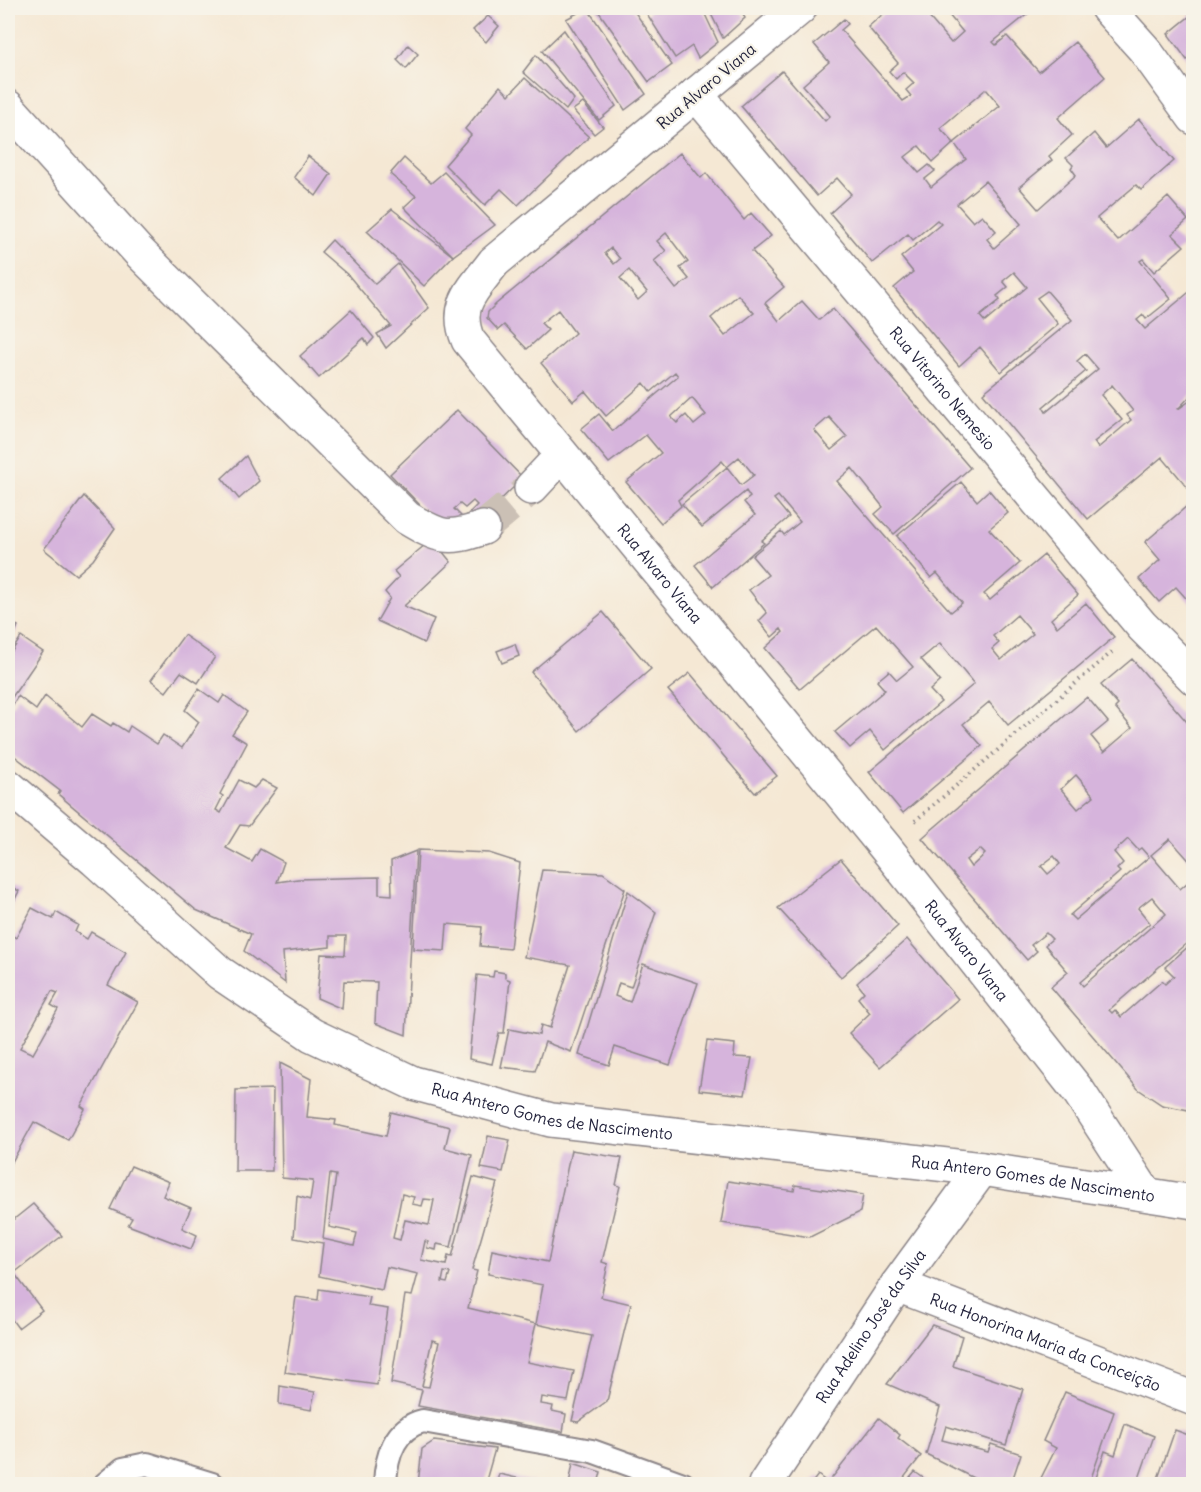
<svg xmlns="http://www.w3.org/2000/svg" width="1201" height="1492" font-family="Delius,sans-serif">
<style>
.building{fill:#d6b4dc;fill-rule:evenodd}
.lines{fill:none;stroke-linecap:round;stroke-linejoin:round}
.street-tunnel{stroke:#cbc0b5;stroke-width:33;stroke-dasharray:33 16;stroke-linecap:butt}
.lane-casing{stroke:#8c8588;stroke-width:26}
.street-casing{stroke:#8c8588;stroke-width:36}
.secondary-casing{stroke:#8c8588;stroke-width:36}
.path{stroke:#8c8588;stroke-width:4;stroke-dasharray:1.5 4.5;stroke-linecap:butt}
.lane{stroke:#fff;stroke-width:22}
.street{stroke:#fff;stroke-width:33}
.secondary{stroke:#fff;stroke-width:33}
.labels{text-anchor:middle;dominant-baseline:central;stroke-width:4.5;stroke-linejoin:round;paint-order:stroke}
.street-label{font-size:16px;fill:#22223b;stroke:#f7f3e8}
</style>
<rect width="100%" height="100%" fill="#f7f3e8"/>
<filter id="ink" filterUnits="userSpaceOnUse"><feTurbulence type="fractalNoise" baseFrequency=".0167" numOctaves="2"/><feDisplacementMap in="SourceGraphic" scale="12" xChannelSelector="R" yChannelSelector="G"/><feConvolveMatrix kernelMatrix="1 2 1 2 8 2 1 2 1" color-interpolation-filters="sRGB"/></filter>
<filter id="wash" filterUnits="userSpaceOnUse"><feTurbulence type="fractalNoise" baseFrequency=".008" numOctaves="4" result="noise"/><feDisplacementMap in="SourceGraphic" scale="24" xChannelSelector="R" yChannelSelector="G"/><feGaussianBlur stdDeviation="1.35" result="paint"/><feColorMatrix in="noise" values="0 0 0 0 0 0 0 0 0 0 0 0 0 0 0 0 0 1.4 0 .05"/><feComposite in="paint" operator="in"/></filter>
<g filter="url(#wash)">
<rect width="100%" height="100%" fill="#f5e8d4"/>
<g id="blocks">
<g class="building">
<path d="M587 8 646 94 625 110 566 19Z"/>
<path d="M596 8H632L672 65 649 82Z"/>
<path d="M654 8H702L718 42 698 58 692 46 675 58 647 14Z"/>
<path d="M708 8H740L745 18 723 38Z"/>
<path d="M890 8H921L951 43 963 32 943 8H1035L993 42 996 45 1007 36 1039 72 1075 42 1105 77 1058 118 1072 135 1049 156 1052 160 1019 187 1038 209 1076 175 1071 168 1073 165 1066 158 1094 133 1106 148 1139 119 1174 161 1141 190 1136 185 1097 218 1118 241 1168 197 1188 220 1172 234 1184 246 1154 272 1143 259 1140 261 1171 299 1146 319 1143 315 1137 320 1145 329 1194 288V392L1177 410 1194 398V495L1162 457 1088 519 983 393 1072 320 1047 291 1037 298 1058 324 1001 372 980 347 959 366 894 288 913 272 901 257 941 224 937 220 913 240 908 234 872 263 830 213 851 194 837 178 817 196 741 106 782 71 825 121 830 116 803 85 829 62 814 44 844 19 848 24 841 30 903 101 911 96 906 90 914 83 903 72 896 79 889 71 898 63 868 27ZM986 89 1000 106 954 143 966 159 931 187 925 179 935 171 929 165 919 173 905 157 919 146 933 162 954 143 940 128ZM985 181 1021 224 994 248 987 239 996 231 982 215 973 222 957 204ZM1014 272 1027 287 985 322 980 316 1000 300 997 296 1008 287 1003 281ZM1085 354 1098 369 1046 412 1043 407 1086 371 1077 361ZM1112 385 1133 411 1127 415 1131 420 1098 448 1094 442 1122 420 1101 395Z"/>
<path d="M1186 8H1194V56L1187 60 1168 34 1191 15Z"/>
<path d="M488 16 499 26 486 42 473 30Z"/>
<path d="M564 30 616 106 599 120 542 51Z"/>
<path d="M408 45 418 54 406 69 397 60Z"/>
<path d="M536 55 574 99 566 110 523 72Z"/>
<path d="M525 78 589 137 518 205 501 189 485 205 445 165 471 135 465 129 500 86 509 95Z"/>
<path d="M583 103 603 127 594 134 573 110Z"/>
<path d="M680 153 701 178 706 173 744 220 751 213 771 236 752 251 784 287 765 303 779 321 802 301 819 320 833 309 970 468 894 534 875 514 883 507 852 468 837 481 925 583 951 612 962 603 937 573 931 578 897 536 961 482 977 501 989 490 1008 513 989 529 1020 563 984 594 990 600 1044 555 1078 595 1051 619 1057 627 1086 603 1114 637 1008 725 989 702 963 724 982 746 903 813 869 772 974 684 940 643 921 659 940 681 930 690 941 702 885 750 870 731 850 748 835 732 885 690 877 681 889 671 897 680 913 667 876 625 800 689 765 648 783 632 781 629 772 637 759 621 767 613 749 590 768 575 752 556 781 531 784 535 800 522 778 496 774 499 789 517 761 541 764 543 713 587 695 565 755 515 744 502 750 497 746 491 702 527 682 504 727 467 741 485 754 475 739 457 727 467 722 461 678 500 681 506 661 523 626 482 661 453 646 435 609 463 581 429 599 414 613 431 678 376 675 372 651 392 644 383 606 416 585 391 573 401 541 363 575 333 558 310 541 323 548 330 527 349 504 325 498 330 487 318 488 312 496 304ZM666 233 688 262 680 268 689 279 676 289 654 261 666 251 657 241ZM611 248 620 259 614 264 605 253ZM629 270 647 292 638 300 620 278ZM738 295 754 313 725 336 711 318ZM692 398 706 415 694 425 686 415 677 423 671 417ZM829 417 847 437 831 450 814 430ZM1017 615 1033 634 1001 660 992 649 999 643 993 636Z"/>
<path d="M308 156 331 174 316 196 294 177Z"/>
<path d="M404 158 431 183 444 172 495 225 453 256 404 207 416 196 390 174Z"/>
<path d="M392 209 453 256 424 286 367 231Z"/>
<path d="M332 240 375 284 398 264 429 308 386 348 377 334 391 326 349 276 321 252Z"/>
<path d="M351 310 374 338 368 345 364 338 319 378 300 356Z"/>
<path d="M457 410 523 478 476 524 467 515 477 505 473 501 465 508 460 504 454 509 461 516 445 531 390 474Z"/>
<path d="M246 456 259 481 239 499 222 478Z"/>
<path d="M84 496 115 528 93 560 76 575 44 549Z"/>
<path d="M1194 500V607L1176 587 1159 602 1139 579 1160 560 1145 542Z"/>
<path d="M432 539 451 562 404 606 434 619 424 643 377 621 390 598 385 592 399 577 394 571Z"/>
<path d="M603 612 651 669 579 731 531 672Z"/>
<path d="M8 622 18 626 8 649Z"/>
<path d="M184 635 215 657 198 683 181 672 166 692 151 680Z"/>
<path d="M21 637 43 652 8 703V657Z"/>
<path d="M515 644 519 656 502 663 497 651Z"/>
<path d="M1132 659 1194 730V866L1170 839 1151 855 1180 889 1194 877V1111L1162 1105 1138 1089 1051 987 1068 972 1045 945 1052 939 1046 933 1031 945 1037 951 1027 960 922 838 1087 697 1108 722 1091 736 1104 752 1132 728 1115 708 1118 705 1101 685ZM1076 775 1094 796 1078 809 1061 789ZM1128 839 1138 850 1141 848 1149 857 1075 920 1070 915 1120 872 1117 869 1123 863 1114 852ZM980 849 985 854 971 867 966 860ZM1054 856 1060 864 1048 874 1041 866ZM1152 897 1166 914 1083 986 1080 982 1150 923 1138 908ZM1189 941 1191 944 1165 967 1174 976 1165 984 1162 981 1121 1017 1115 1010 1112 1013 1109 1010Z"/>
<path d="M690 673 777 776 755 793 668 690Z"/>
<path d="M199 689 219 703 224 695 247 712 232 734 247 743 220 794 223 796 216 810 221 813 239 780 254 788 262 780 277 788 249 826 240 825 226 848 252 862 260 849 284 862 277 882 298 879 379 877V894L392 895 391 861 416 851 406 1035 375 1023 377 982 344 981 342 1009 317 998 321 954 345 955 346 936H330V947L283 952 285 983 244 951 251 934 196 910 58 794 60 791 8 751V712L18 696 36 710 45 696 82 727 92 714 111 726 113 723 127 732 130 726 157 744 163 735 182 748 199 722 185 710Z"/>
<path d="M418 850 489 853 520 863 510 949 480 946 482 927 447 924 445 951 413 949Z"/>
<path d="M841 859 898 926 841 977 778 908Z"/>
<path d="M542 870 603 873 625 889 571 1052 545 1042 535 1071 501 1067 509 1029 539 1035 541 1025 550 1028 570 965 524 957Z"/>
<path d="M8 885 19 891 8 913Z"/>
<path d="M628 891 656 912 631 987 619 983 615 996 630 1002 643 964 698 983 670 1065 615 1047 609 1065 579 1055Z"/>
<path d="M32 908 53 919 56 912 78 925 75 932 87 939 91 932 126 952 108 985 138 1002 81 1106 85 1109 68 1140 34 1122 8 1169V933L16 938ZM52 991 58 993 51 1005 58 1009 33 1054 20 1048Z"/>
<path d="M907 939 958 999 880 1067 849 1033 870 1013 858 998 864 992 857 983Z"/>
<path d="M494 971 505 973V978L510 980 504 1033H499L492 1064 469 1059 477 975 493 977Z"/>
<path d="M707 1041 735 1044 734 1057 752 1058 745 1095 699 1090Z"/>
<path d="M280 1063 311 1079 307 1117 336 1120 335 1125 386 1136 391 1112 450 1127 445 1148 472 1155 451 1247 437 1244 436 1250 427 1248 428 1242 425 1241 421 1260 446 1265 448 1256 452 1257 473 1177 497 1183 472 1270 477 1271 468 1308 536 1324 527 1362 574 1371 568 1401 542 1397 541 1404 553 1406 552 1411 566 1414 563 1432 418 1406 422 1390 391 1383 405 1295 412 1296 418 1274 387 1267 382 1290 319 1276 323 1243 294 1238 297 1196 310 1200 313 1181 282 1178ZM330 1174 336 1175 329 1227 357 1233 354 1246 323 1239ZM402 1194 414 1197 412 1204 422 1206 424 1199 434 1200 429 1225 405 1220 400 1240 393 1238ZM444 1272 450 1273 447 1283 442 1282ZM432 1340 439 1342 429 1387 422 1386Z"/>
<path d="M273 1089 272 1171H235L236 1090Z"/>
<path d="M488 1136 510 1140 503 1172 481 1168Z"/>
<path d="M571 1150 622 1158 616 1185 620 1186 602 1262 608 1264 601 1297 631 1304 607 1401 578 1422 572 1421 592 1336 536 1324 543 1285 488 1274 492 1250 548 1262Z"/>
<path d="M131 1166 169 1182 163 1196 191 1208 182 1228 197 1235 191 1249 128 1225 132 1218 110 1209Z"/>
<path d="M728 1181 794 1191 795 1185 863 1195 860 1212 810 1237 721 1223Z"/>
<path d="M33 1204 62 1236 14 1273 8 1265V1224Z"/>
<path d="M14 1273 42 1310 18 1328 10 1317 8 1319V1277Z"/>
<path d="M319 1289 370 1297 368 1306 388 1309 377 1385 285 1372 296 1297 318 1300Z"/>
<path d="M932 1325 962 1336 953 1366 1023 1389 1006 1445 946 1426 942 1440 988 1452 991 1444 1021 1454 1011 1484H985L926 1454 940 1407 887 1384Z"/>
<path d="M280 1386 315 1392 311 1410 279 1404Z"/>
<path d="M1065 1392 1114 1412 1089 1484H1038L1056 1448 1043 1441Z"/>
<path d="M879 1418 900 1435 898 1438 921 1456 899 1484H811L818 1475 828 1483Z"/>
<path d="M1125 1424 1154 1436 1137 1484H1094L1105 1451 1115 1455Z"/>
<path d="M1175 1430 1194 1437V1484H1156Z"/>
<path d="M434 1441 495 1449 485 1484H418L422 1449Z"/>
<path d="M573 1463 601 1472 598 1484H569Z"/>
<path d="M915 1472 932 1484H905Z"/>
<path d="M499 1474 543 1484H496Z"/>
</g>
</g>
</g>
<g filter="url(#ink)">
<use href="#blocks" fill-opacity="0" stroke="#8c8588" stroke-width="1.5"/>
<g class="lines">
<path class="street-tunnel" d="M483 528 531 488"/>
<g class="lane-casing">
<g id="lane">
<path d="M105 1484 123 1469 147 1464 212 1484"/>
<path d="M385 1484C386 1458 394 1428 423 1421L592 1451 683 1484"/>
</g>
</g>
<g class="street-casing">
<g id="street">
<path id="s1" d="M800 8 494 262C474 289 453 305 468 340L885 847 1079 1092 1145 1193"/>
<path d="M1107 8 1144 49 1194 118"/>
<path id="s2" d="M696 94 1142 626 1194 678"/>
<path d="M8 107 139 252 407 518C439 537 447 541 483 528"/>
<path d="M531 488 562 455"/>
<path id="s3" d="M897 1285 1194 1399"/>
<path id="s4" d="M765 1484 897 1285 982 1169"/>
</g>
</g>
<g class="secondary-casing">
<g id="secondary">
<path id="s5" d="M8 786 95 860 220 973 312 1035 413 1083 551 1120 982 1169 1194 1202"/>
</g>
</g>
<path class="path" d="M915 821 1112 652"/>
<use href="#lane" class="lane"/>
<use href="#street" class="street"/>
<use href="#secondary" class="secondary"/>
</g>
</g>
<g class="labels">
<g class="street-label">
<text transform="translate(706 86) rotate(-40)">Rua Alvaro Viana</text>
<text stroke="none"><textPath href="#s2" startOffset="384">Rua Vitorino Nemesio</textPath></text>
<text stroke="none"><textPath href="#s1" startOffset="788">Rua Alvaro Viana</textPath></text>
<text stroke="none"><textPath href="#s1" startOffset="1274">Rua Alvaro Viana</textPath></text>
<text stroke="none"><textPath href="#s5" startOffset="648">Rua Antero Gomes de Nascimento</textPath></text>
<text stroke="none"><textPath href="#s5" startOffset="1134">Rua Antero Gomes de Nascimento</textPath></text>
<text stroke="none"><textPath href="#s4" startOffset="190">Rua Adelino José da Silva</textPath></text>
<text stroke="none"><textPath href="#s3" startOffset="159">Rua Honorina Maria da Conceição</textPath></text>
</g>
</g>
<rect width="1201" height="1492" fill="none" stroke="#f7f3e8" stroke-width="30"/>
</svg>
